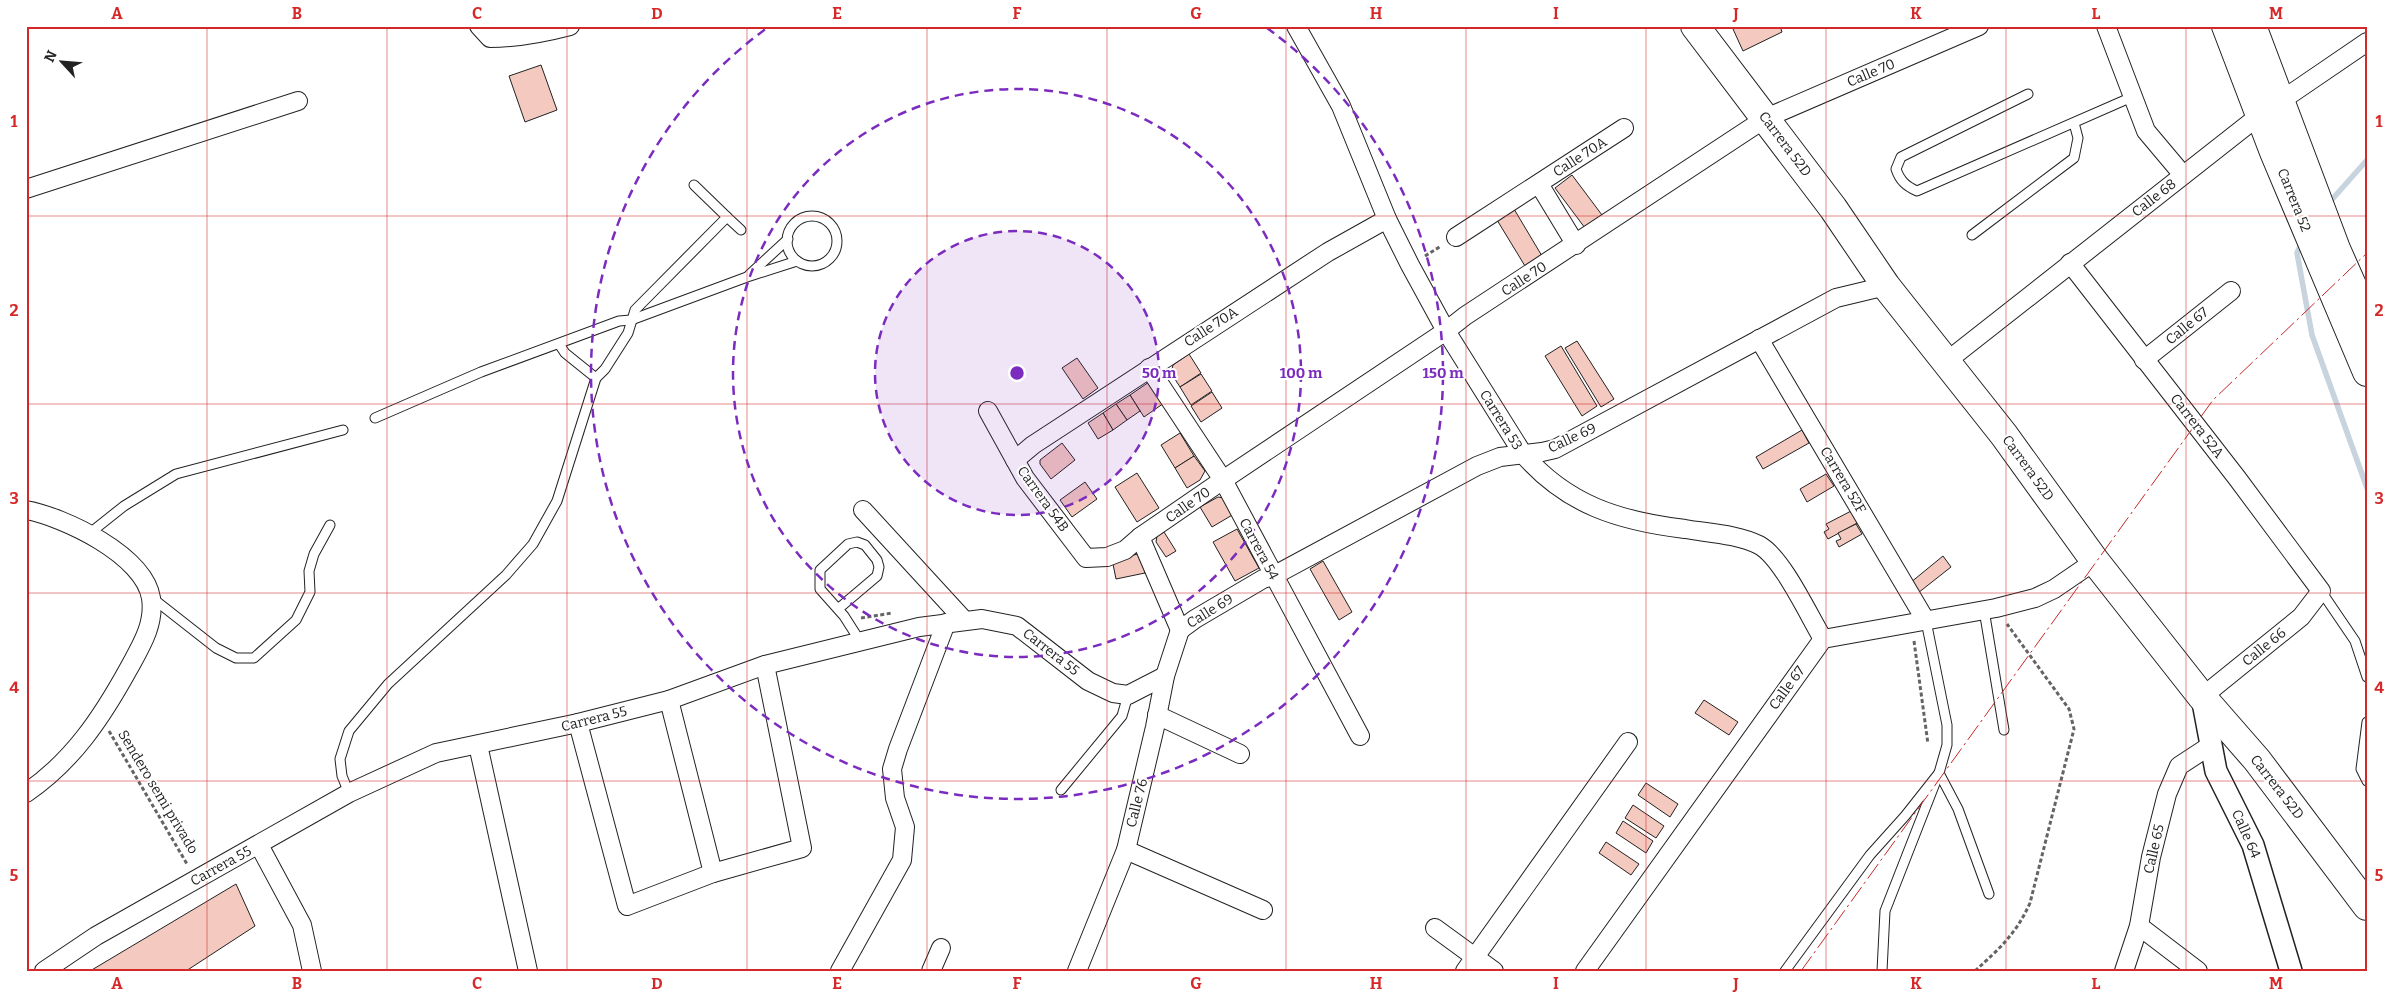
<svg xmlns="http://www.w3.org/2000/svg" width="2393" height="997" font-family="Bitter,serif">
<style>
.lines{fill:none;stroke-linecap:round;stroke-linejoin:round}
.stream{stroke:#c7d3dd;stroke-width:5.5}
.building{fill:#f3c9c0;stroke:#222}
.service-casing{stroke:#222;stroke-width:11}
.minor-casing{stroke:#222;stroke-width:20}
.tertiary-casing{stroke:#222;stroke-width:24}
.primary-casing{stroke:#222;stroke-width:30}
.path{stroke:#646464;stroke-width:3;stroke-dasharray:4 2.5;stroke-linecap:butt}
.service{stroke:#fff;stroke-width:9}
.minor{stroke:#fff;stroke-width:18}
.tertiary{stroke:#fff;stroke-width:21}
.primary{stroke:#fff;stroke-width:28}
.power{stroke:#c62828;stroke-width:1;stroke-dasharray:18 4 2.5 4;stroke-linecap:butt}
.grid{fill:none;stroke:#d62828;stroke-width:1;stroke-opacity:0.55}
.ring{fill:none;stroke:#7b2cbf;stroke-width:2.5;stroke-dasharray:9 6}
.labels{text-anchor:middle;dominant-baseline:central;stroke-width:4;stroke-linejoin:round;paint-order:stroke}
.street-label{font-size:14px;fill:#222;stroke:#fff}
.centre{fill:#7b2cbf;stroke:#fff;stroke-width:2.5}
.ring-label{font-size:15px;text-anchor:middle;font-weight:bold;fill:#7b2cbf;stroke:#fff;stroke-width:4;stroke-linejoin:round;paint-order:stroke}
.neatline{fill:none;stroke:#d62828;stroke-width:2}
.grid-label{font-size:16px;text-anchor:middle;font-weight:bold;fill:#d62828}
</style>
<rect width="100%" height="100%" fill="#fff"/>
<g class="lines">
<g class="stream">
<path d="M2328 204 2367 160"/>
<path d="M2302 242 2297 253 2312 335 2367 488"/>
</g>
</g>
<g class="building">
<path d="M1739 26H1780L1782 32 1743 51 1733 29Z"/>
<path d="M541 65 557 110 525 122 509 76Z"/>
<path d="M1572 175 1602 215 1585 228 1555 188Z"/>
<path d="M1514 209 1542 256 1525 266 1497 220Z"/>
<path d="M1577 341 1614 399 1601 407 1565 348Z"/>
<path d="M1561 346 1597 406 1582 416 1545 356Z"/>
<path d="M1189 354 1201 373 1180 387 1171 373 1173 365Z"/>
<path d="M1077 358 1098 388 1083 399 1062 368Z"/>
<path d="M1201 374 1212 391 1191 405 1180 387Z"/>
<path d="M1149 382 1167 401 1144 417 1130 395Z"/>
<path d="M1212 392 1222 408 1201 422 1191 406Z"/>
<path d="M1130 395 1140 411 1127 420 1116 404Z"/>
<path d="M1116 404 1127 420 1113 430 1103 413Z"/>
<path d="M1103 413 1113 430 1098 439 1088 423Z"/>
<path d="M1802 430 1809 443 1763 469 1756 457Z"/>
<path d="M1180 433 1194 456 1175 468 1161 445Z"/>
<path d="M1062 443 1075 460 1051 479 1040 464V460Z"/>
<path d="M1194 456 1205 471 1200 480 1187 488 1175 468Z"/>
<path d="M1137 473 1159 508 1137 522 1115 487Z"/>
<path d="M1826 474 1834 486 1807 502 1800 489Z"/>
<path d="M1085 482 1097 499 1072 517 1060 500Z"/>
<path d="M1218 497 1224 498 1234 514 1212 527 1200 507Z"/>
<path d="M1853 510 1859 522 1828 539 1824 532 1829 529 1826 524Z"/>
<path d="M1856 524 1862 534 1839 547 1836 541 1841 539 1838 533Z"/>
<path d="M1237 529 1259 568 1235 581 1213 542Z"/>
<path d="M1164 532 1176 551 1166 557 1156 542 1157 536Z"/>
<path d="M1138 554 1141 555 1145 573 1116 579 1113 564 1120 558Z"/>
<path d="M1943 556 1951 567 1918 593 1910 583Z"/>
<path d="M1323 561 1352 612 1339 620 1310 569Z"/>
<path d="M1704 700 1738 722 1729 735 1695 713Z"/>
<path d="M1646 783 1678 804 1670 817 1638 795Z"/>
<path d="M1633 805 1664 826 1656 838 1625 818Z"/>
<path d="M1623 821 1653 841 1646 853 1616 833Z"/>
<path d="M1606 842 1639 864 1631 875 1599 853Z"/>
<path d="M236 884 255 926 186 971H90Z"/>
</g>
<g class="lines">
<g class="service-casing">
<g id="service">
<path d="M2028 94 1901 157 1896 169C1900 181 1906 186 1917 191L2132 97"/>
<circle cx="812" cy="241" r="25"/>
<path d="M727 217 741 230"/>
<path d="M1972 235 2074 158 2078 138 2074 123"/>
<path d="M749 275 788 239"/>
<path d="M559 344 565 353 596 378"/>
<path d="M375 418 481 372 619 321 631 320 747 277 797 261"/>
<path d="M90 533 124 506 176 474 343 430"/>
<path d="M2321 591 2355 641 2367 677"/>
<path d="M151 597 216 648 236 658H254L296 620 310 592 309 571 314 554 330 525"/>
<path d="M838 609 877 576 879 567 877 560 865 545 857 542 848 544 820 570V589L844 616 860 641"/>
<path d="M1984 610 2004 730"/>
<path d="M2367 722 2361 769 2367 781"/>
<path d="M1061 790 1122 716 1128 695"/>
<path d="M349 793 342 776 340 759 349 731 388 684 506 575 533 544 557 501 596 378 605 369 628 333 635 310 727 217 694 185"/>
<path d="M1785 971 1870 855 1905 816 1939 773 1958 809 1989 894"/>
<path d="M1882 971 1885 911 1939 773 1947 745V725L1926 621"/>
</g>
</g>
<g class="minor-casing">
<g id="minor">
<path d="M479 26 490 38C517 38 543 33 570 26"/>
<path d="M1296 26 1341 106 1387 219 1410 265 1446 331 1523 454C1567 505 1619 521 1685 529 1708 533 1737 534 1759 545 1782 557 1809 616 1823 639"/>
<path d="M2106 26 2146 131 2183 175"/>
<path d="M1539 184 1576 245"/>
<path d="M26 189 298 101"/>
<path d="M1456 237 1624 128"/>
<path d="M2070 263 2237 478 2321 591 2301 617 2202 697"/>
<path d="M1759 339 1926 621"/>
<path d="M2144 360 2231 291"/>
<path d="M1947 361 2260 115 2367 42"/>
<path d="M1149 368 1223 480 1360 736"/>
<path d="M988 411 1025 478 1086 558 1107 557 1125 550 1140 537 1223 480 1446 331 1465 316 1766 118 1979 26"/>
<path d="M1015 460 1033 445 1328 252 1387 219"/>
<path d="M26 510C64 517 144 555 151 598 155 624 141 646 129 668 102 717 73 761 26 793"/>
<path d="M863 510 964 620"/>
<path d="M1140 537 1180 630"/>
<path d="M1180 630 1195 619 1263 579 1273 576 1477 466 1500 457 1542 452 1555 449 1836 298 1886 286"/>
<path d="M669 700 713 873"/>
<path d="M1157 715 1240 754"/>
<path d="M578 723 627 906 713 873 802 848 765 665"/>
<path d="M478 745 528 971"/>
<path d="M259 845 302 925 312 971"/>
<path d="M1126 850 1263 910"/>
<path d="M2139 926 2198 971"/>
<path d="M1435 928 1494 971"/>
<path d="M44 971 96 936 349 793 436 753 578 723 669 700 765 665 919 627 982 619 1017 626 1088 681 1113 693 1128 695 1165 676"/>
<path d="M840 971 902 860 905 827 895 798 892 769 898 749 946 623"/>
<path d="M931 971 941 948"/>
<path d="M1077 971 1126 850 1155 727 1165 676 1180 630"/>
<path d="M1465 971 1628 742"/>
<path d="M1585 971 1823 639 1996 608 2035 598 2054 589 2095 561"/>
<path d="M2124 971 2139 926 2151 857 2167 794 2179 766 2211 745"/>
</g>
</g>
<g class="tertiary-casing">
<path id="tertiary" d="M2202 697 2216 771 2253 845 2291 971"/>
</g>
<g class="primary-casing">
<g id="primary">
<path d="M1695 26 1833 208 1886 286 2004 435 2095 561 2202 697 2257 760 2367 906"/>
<path d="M2226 26 2274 152 2367 372"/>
<path d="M2252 26 2336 249 2367 319"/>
</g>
</g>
<g class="path">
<path d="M1425 256 1441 246"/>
<path d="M861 618 892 613"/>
<path d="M1914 641 1928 744"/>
<path d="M109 731 187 864"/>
<path d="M1975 971C2000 948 2016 934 2030 903L2074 729 2069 709 2007 624"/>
</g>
<use href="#service" class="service"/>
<use href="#minor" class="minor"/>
<use href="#tertiary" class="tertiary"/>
<use href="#primary" class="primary"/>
<path class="power" d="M1801 971 2213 400 2367 253"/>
</g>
<path class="grid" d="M207 26V971M387 26V971M567 26V971M747 26V971M927 26V971M1107 26V971M1286 26V971M1466 26V971M1646 26V971M1826 26V971M2006 26V971M2186 26V971M26 216H2367M26 404H2367M26 593H2367M26 781H2367"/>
<circle cx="1017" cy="373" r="142" fill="#7b2cbf" fill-opacity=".12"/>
<g class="ring">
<circle cx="1017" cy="373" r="142"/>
<circle cx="1017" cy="373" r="284"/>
<path d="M1267 28A426 426 0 1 1 767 28"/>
</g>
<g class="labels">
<g class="street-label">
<text transform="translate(1871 73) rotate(-23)">Calle 70</text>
<text transform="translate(1785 144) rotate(53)">Carrera 52D</text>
<text transform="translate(1580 157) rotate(-33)">Calle 70A</text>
<text transform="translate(2154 198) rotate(-38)">Calle 68</text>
<text transform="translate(2294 200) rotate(68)">Carrera 52</text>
<text transform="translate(1524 279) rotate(-33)">Calle 70</text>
<text transform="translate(2187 326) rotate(-39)">Calle 67</text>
<text transform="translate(1211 327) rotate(-33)">Calle 70A</text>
<text transform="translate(1501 420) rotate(58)">Carrera 53</text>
<text transform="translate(2197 426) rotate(52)">Carrera 52A</text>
<text transform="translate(1572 438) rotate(-25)">Calle 69</text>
<text transform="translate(2028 468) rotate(54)">Carrera 52D</text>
<text transform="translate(1843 480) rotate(59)">Carrera 52F</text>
<text transform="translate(1043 499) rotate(54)">Carrera 54B</text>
<text transform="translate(1188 505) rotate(-35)">Calle 70</text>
<text transform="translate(1259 549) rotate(62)">Carrera 54</text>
<text transform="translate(1210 611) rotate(-32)">Calle 69</text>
<text transform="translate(2264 647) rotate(-39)">Calle 66</text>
<text transform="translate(1051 652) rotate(38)">Carrera 55</text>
<text transform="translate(1787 688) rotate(-54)">Calle 67</text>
<text transform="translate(594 719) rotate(-14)">Carrera 55</text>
<text transform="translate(2277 787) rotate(52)">Carrera 52D</text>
<text transform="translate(158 792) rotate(59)">Sendero semi privado</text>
<text transform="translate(1137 803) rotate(-76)">Calle 76</text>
<text transform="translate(2246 834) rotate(66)">Calle 64</text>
<text transform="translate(2154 849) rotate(-77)">Calle 65</text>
<text transform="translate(221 866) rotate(-29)">Carrera 55</text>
</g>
</g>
<circle cx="1017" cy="373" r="8" class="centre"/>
<g class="ring-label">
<text x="1159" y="378">50 m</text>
<text x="1301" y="378">100 m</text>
<text x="1443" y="378">150 m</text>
</g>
<rect width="2393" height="997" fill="none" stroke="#ffffff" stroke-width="55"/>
<g transform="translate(62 62) rotate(296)" stroke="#ffffff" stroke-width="4" paint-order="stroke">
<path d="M0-4L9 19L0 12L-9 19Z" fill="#222222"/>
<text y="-8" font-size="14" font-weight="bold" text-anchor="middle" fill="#222222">N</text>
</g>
<rect x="28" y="28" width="2338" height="942" class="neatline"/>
<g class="grid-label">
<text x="117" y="19">A</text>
<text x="297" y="19">B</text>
<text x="477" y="19">C</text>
<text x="657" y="19">D</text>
<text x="837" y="19">E</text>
<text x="1017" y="19">F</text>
<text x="1196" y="19">G</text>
<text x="1376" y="19">H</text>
<text x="1556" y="19">I</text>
<text x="1736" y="19">J</text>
<text x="1916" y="19">K</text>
<text x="2096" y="19">L</text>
<text x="2276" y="19">M</text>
<text x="14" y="127">1</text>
<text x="2379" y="127">1</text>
<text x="14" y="316">2</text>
<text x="2379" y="316">2</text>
<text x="14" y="504">3</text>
<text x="2379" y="504">3</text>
<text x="14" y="693">4</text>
<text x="2379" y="693">4</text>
<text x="14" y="881">5</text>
<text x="2379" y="881">5</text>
<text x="117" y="989">A</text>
<text x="297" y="989">B</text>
<text x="477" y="989">C</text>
<text x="657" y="989">D</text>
<text x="837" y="989">E</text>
<text x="1017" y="989">F</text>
<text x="1196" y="989">G</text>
<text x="1376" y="989">H</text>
<text x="1556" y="989">I</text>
<text x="1736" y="989">J</text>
<text x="1916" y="989">K</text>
<text x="2096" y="989">L</text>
<text x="2276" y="989">M</text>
</g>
</svg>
